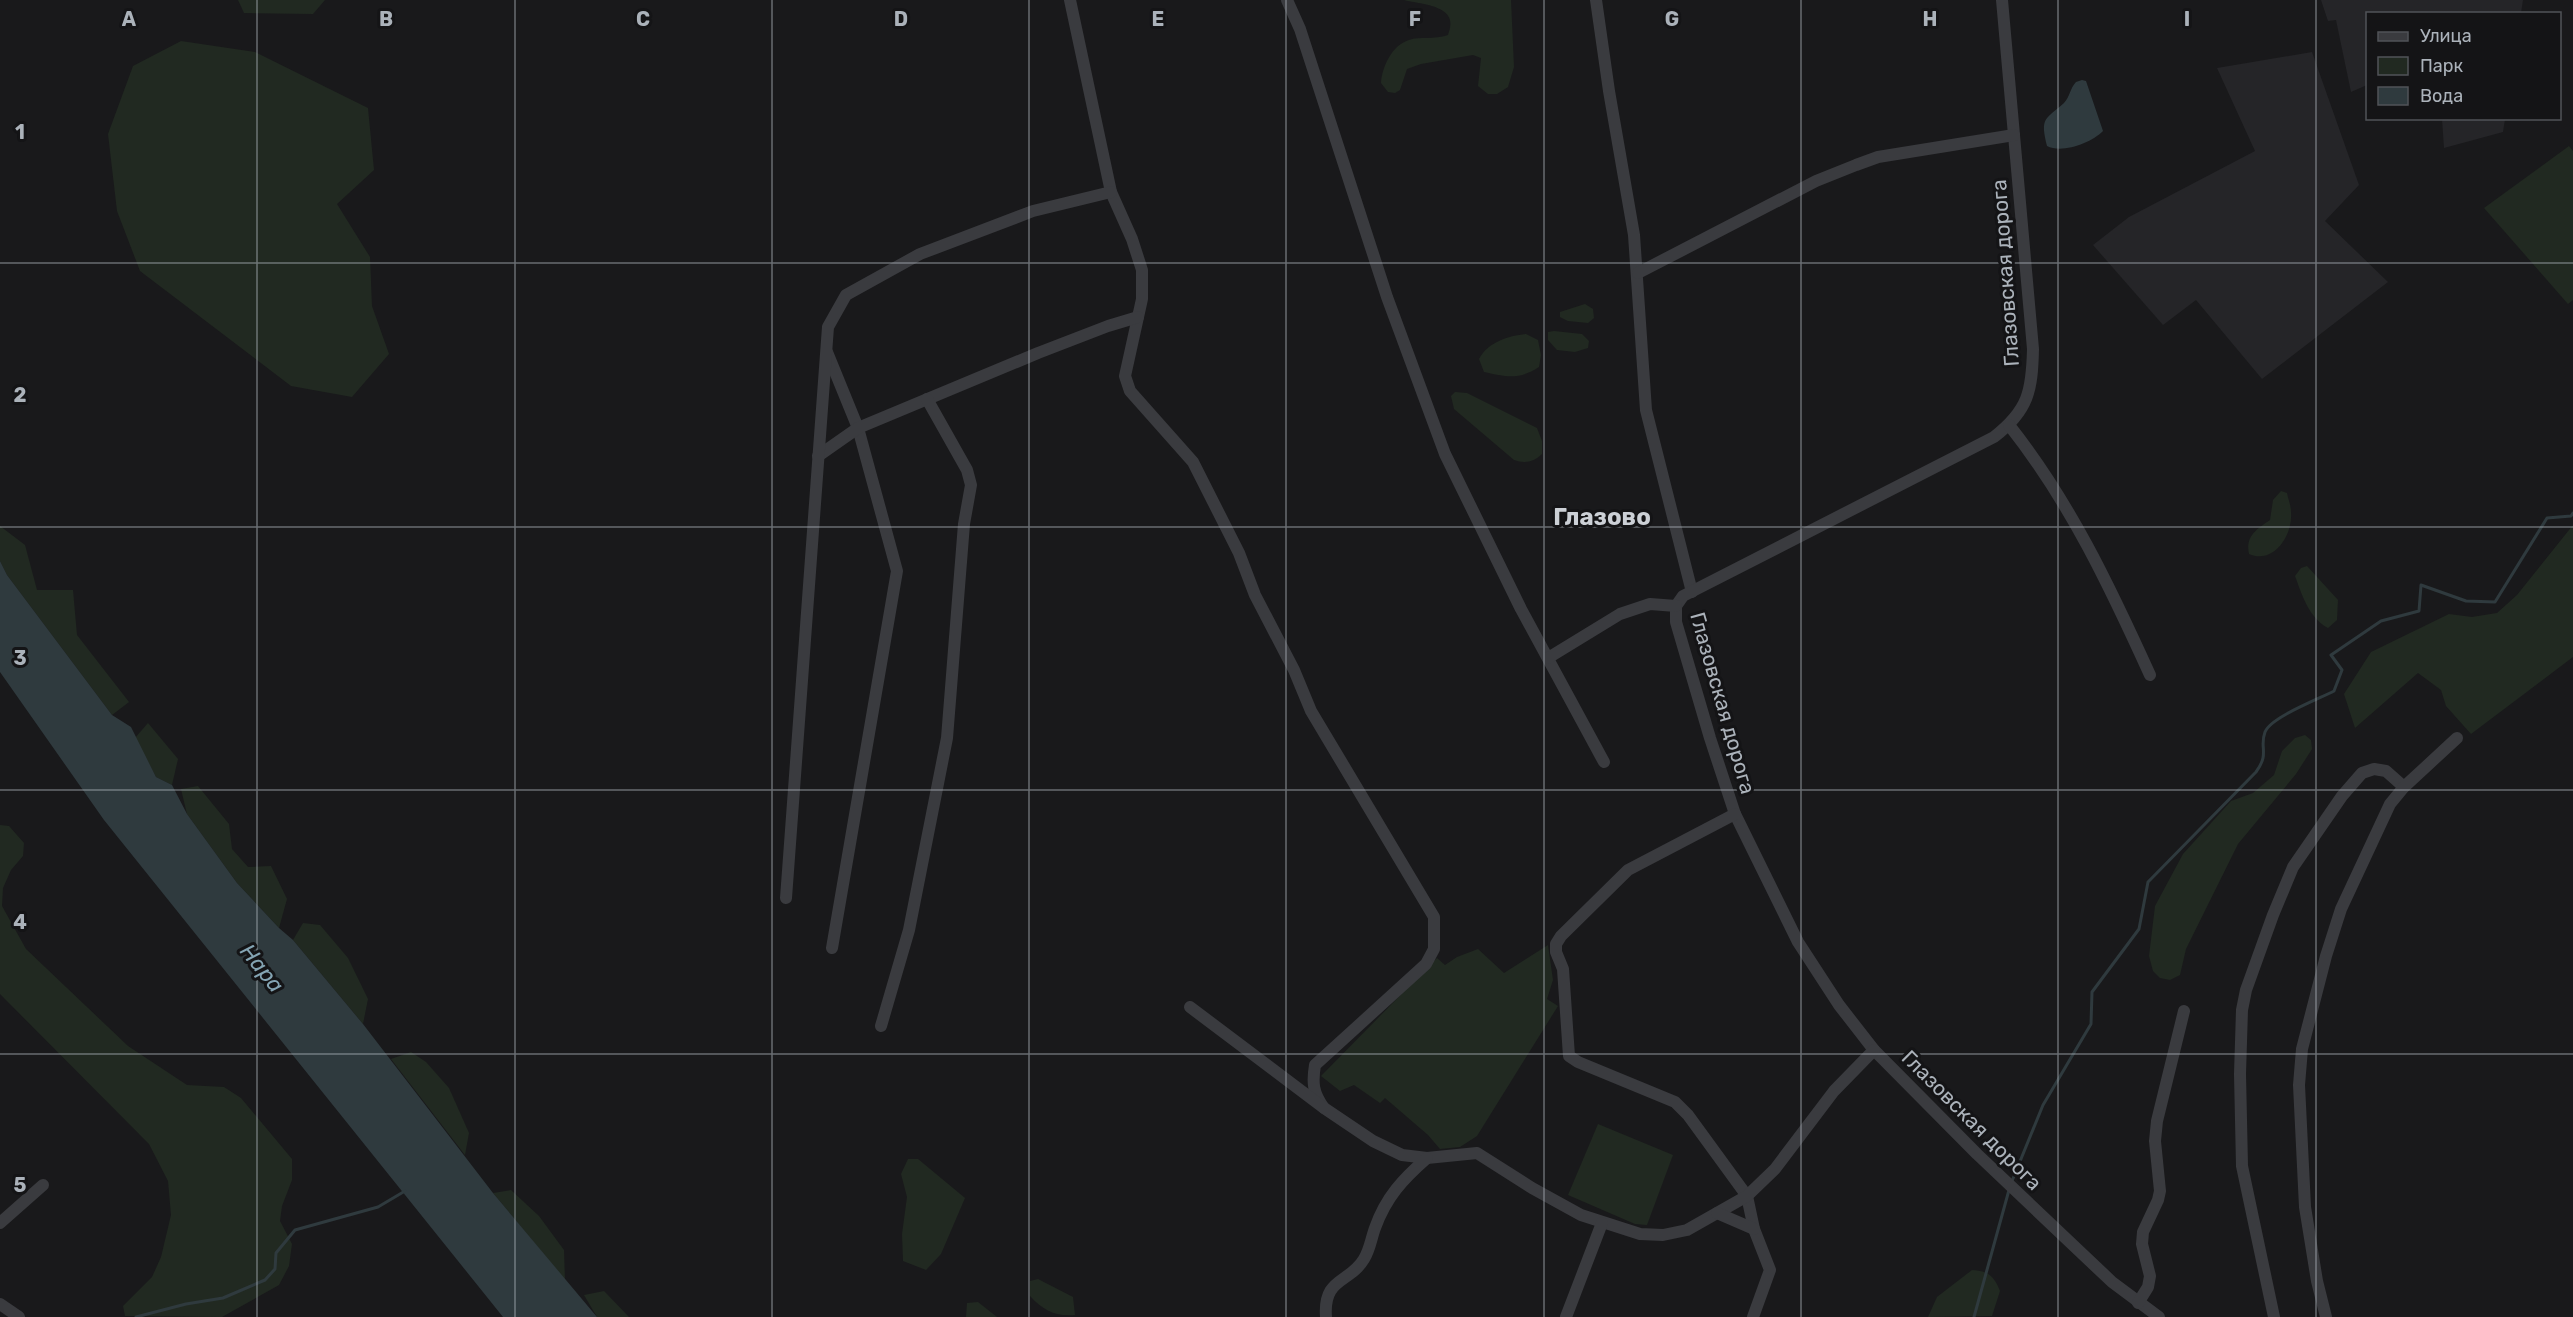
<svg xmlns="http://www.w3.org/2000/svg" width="2573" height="1317" font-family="Rubik,sans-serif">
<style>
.built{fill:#252528}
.green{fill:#212921}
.water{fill:#2f3a3e}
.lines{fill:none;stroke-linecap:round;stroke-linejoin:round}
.stream{stroke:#2f3a3e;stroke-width:3}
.minor{stroke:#3a3b3f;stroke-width:12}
.grid{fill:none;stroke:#abb2ba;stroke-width:1.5;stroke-opacity:0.55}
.labels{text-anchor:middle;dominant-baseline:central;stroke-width:6;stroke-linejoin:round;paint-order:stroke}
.street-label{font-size:21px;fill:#abb2ba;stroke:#141416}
.water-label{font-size:22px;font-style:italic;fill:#84a4b3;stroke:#141416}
.quarter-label{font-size:24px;font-weight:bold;fill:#ccd0d6;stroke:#141416}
.grid-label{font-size:20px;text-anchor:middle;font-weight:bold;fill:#abb2ba;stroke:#141416;stroke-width:6;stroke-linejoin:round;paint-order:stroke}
</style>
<rect width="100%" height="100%" fill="#19191b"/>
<g class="built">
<path d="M2321 0H2523L2521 13 2368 14 2367 85 2351 92 2336 20 2328 21Z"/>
<path d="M2312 52 2359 185 2325 221 2388 282 2262 379 2196 300 2163 325 2093 245 2129 217 2255 151 2217 68Z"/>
<path d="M2442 119V118L2505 119 2503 132 2444 148Z"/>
</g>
<g class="green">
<path d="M238 0H325L313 14 244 13Z"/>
<path d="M1404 0H1511L1514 67 1508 87 1497 94H1488L1478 86 1481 58 1473 55 1421 64 1407 69 1400 90 1395 93 1388 92 1381 83C1382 67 1392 45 1409 40 1420 36 1434 40 1448 35 1461 5 1423 5 1404 0Z"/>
<path d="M181 41 255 52 368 108 374 170 337 204 370 257 372 306 389 354 352 397 291 386 140 271 117 211 108 134 133 66Z"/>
<path d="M2569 146 2573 151V300L2568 304 2484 208Z"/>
<path d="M1585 304 1593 309 1594 318 1588 323 1568 321 1560 317V312Z"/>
<path d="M1554 331 1582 334 1589 341 1588 348 1575 352 1557 350 1548 340V332Z"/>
<path d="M1526 334 1538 340 1541 355 1539 367C1519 380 1507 377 1484 372L1479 359C1488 342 1508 336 1526 334Z"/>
<path d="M1455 392 1467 393 1537 428 1542 441V454C1534 462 1525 464 1514 460L1454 409 1451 396Z"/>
<path d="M2281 491 2287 493C2288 499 2291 505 2291 512 2293 535 2274 565 2249 554 2245 536 2257 529 2270 520L2273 500Z"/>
<path d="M2573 525V657L2471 734 2446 706 2441 690 2418 673 2355 728 2344 694 2371 652 2449 614 2472 617 2497 613 2517 595Z"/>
<path d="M0 526 25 545 37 590H73L77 635 129 702 112 715 7 575 0 561Z"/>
<path d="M2307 566 2338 600 2337 620 2328 628C2309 618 2302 595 2295 576L2301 568Z"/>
<path d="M148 723 178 759 172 785 156 777 135 738Z"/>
<path d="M2305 735 2311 740 2312 749 2296 774 2238 844 2186 949 2180 975 2170 980 2160 978 2153 971 2149 956 2155 906 2183 854 2231 801 2253 793 2274 775 2282 751 2295 738Z"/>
<path d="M198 786 229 824 232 849 248 867 271 866 287 899 279 928 237 883 187 814 181 789Z"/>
<path d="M0 825 9 826 24 843 23 856 11 870 3 888 2 906 26 949 128 1046 187 1085 224 1087 241 1098 292 1159V1180L282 1206 280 1221 292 1244 289 1266 279 1285 222 1317 125 1316 123 1306 152 1277 161 1257 171 1215 168 1181 149 1144 0 994Z"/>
<path d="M303 923 320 925 348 958 368 999 363 1024 293 940Z"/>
<path d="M1548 945 1553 980 1547 999 1558 1006 1477 1136 1460 1147 1440 1149 1428 1135 1385 1098 1380 1103 1354 1085 1340 1091 1321 1076 1437 958 1445 965 1457 957 1478 949 1504 973Z"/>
<path d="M411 1052 426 1062 449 1088 469 1133 465 1155 391 1059Z"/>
<path d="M1598 1124 1673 1155 1647 1225 1635 1224 1568 1195Z"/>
<path d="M908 1159H918L965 1198 941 1254 926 1270 903 1261 902 1234 907 1197 901 1174Z"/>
<path d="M511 1190 539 1216 564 1250 565 1280 493 1193Z"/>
<path d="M1972 1270C1988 1271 1994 1276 2000 1291L1992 1316 1928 1317 1937 1297Z"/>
<path d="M1038 1279 1073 1297 1075 1315C1055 1317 1043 1310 1030 1296V1281Z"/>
<path d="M604 1291 629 1317H597L584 1295Z"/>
<path d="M978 1302 997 1317H966L967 1303Z"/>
</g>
<g class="water">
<path d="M2082 80 2086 81 2103 131C2091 143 2062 154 2047 146 2040 117 2045 120 2064 103 2070 97 2070 88 2076 82Z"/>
<path d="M0 561 7 575 112 715 131 727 156 777 172 785 187 814 237 883 279 928 293 940 363 1024 493 1193 597 1317H503L104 820 0 672Z"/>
</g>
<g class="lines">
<g class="stream">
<path d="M2012 1181 2043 1105 2091 1024 2092 992 2139 929 2148 882 2256 772C2270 753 2259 748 2265 732 2271 717 2319 699 2334 691L2342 670 2331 655 2381 621 2419 611 2421 585 2466 601 2495 602 2547 518 2571 516 2573 513"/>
<path d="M136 1317 186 1304 223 1298 265 1280 275 1269 276 1253 295 1230 378 1207 405 1191"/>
<path d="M1974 1317 2009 1190"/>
</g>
<g class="minor">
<path d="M1070 0 1111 192 1132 239 1142 270V299L1125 376 1130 391 1193 462 1239 553 1255 595 1294 670 1311 711 1434 917V949L1426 964 1315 1065C1312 1083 1313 1093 1324 1108"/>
<path d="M1287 0 1300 29 1387 297 1445 454 1521 609 1604 762"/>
<path d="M1596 0 1609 91 1634 235 1646 410 1692 592"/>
<path d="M2002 0 2033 349C2032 390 2029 410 1994 437L1683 596 1676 606V622L1710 738 1735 814 1798 942 1839 1005 1874 1050 1977 1154 2112 1282 2159 1317"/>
<path d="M1638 273 1816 181 1856 165 1878 157 2014 135"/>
<path d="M827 352 858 428 897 571 832 948"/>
<path d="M2009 425C2070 502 2110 587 2150 675"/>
<path d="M818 456 858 428 1038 353 1108 326 1138 317"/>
<path d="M1548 658 1620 614 1650 604 1676 606"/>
<path d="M1735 814 1628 870 1561 936 1556 944V952L1563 969 1569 1056 1578 1062 1675 1102 1688 1115 1747 1196 1754 1229 1770 1270 1753 1317"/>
<path d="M786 898 828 327 846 295 920 254 1033 211 1111 192"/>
<path d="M1190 1007 1324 1108 1373 1141 1402 1155 1427 1158 1477 1153 1532 1188 1581 1215 1640 1234 1663 1235 1687 1230 1747 1196 1775 1169 1834 1091 1874 1050"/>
<path d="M881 1026 909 930 947 738 964 524 971 485 967 470 927 399"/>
<path d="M1717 1213 1754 1229"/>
<path d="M0 1223 43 1185"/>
<path d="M2138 1303 2148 1287 2150 1276 2142 1244 2143 1232 2158 1200 2160 1191 2155 1141 2157 1121 2184 1011"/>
<path d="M0 1304 19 1317"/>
<path d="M1326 1317C1323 1277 1349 1284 1364 1259 1370 1249 1371 1239 1375 1228 1386 1197 1403 1179 1427 1158"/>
<path d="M1566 1317 1602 1223"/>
<path d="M2274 1317 2242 1166 2240 1074 2242 1010 2246 990 2273 915 2293 867 2342 796 2362 773 2374 769 2386 771 2404 787"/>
<path d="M2326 1317 2317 1281 2305 1207 2299 1085 2302 1049 2326 956 2341 909 2390 804 2404 787 2457 738"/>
</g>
</g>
<path class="grid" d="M257 0V1317M515 0V1317M772 0V1317M1029 0V1317M1286 0V1317M1544 0V1317M1801 0V1317M2058 0V1317M2316 0V1317M0 263H2573M0 527H2573M0 790H2573M0 1054H2573"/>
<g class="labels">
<g class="street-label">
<text transform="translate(2005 273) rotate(-94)">Глазовская дорога</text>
<text transform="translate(1723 703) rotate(74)">Глазовская дорога</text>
<text transform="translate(1972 1120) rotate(45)">Глазовская дорога</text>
</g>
<g class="water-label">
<text transform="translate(262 968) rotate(51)">Нара</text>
</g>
<g class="quarter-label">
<text x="1602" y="517">Глазово</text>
</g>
</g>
<g class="grid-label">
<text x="129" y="26">A</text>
<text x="386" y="26">B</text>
<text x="643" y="26">C</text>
<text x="901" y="26">D</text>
<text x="1158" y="26">E</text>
<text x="1415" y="26">F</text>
<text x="1672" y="26">G</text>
<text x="1930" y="26">H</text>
<text x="2187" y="26">I</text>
<text x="20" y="139">1</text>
<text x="20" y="402">2</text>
<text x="20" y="665">3</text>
<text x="20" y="929">4</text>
<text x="20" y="1192">5</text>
</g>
<rect x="2366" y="12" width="195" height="108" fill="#141416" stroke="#505358" stroke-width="1.5"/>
<rect x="2378" y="32" width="30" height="9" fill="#3a3b3f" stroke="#505358" stroke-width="1.5"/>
<text x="2420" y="42" font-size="18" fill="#abb2ba">Улица</text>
<rect x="2378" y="57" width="30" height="18" fill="#212921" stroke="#505358" stroke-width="1.5"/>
<text x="2420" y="72" font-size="18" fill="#abb2ba">Парк</text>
<rect x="2378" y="87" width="30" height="18" fill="#2f3a3e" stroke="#505358" stroke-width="1.5"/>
<text x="2420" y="102" font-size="18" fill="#abb2ba">Вода</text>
</svg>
